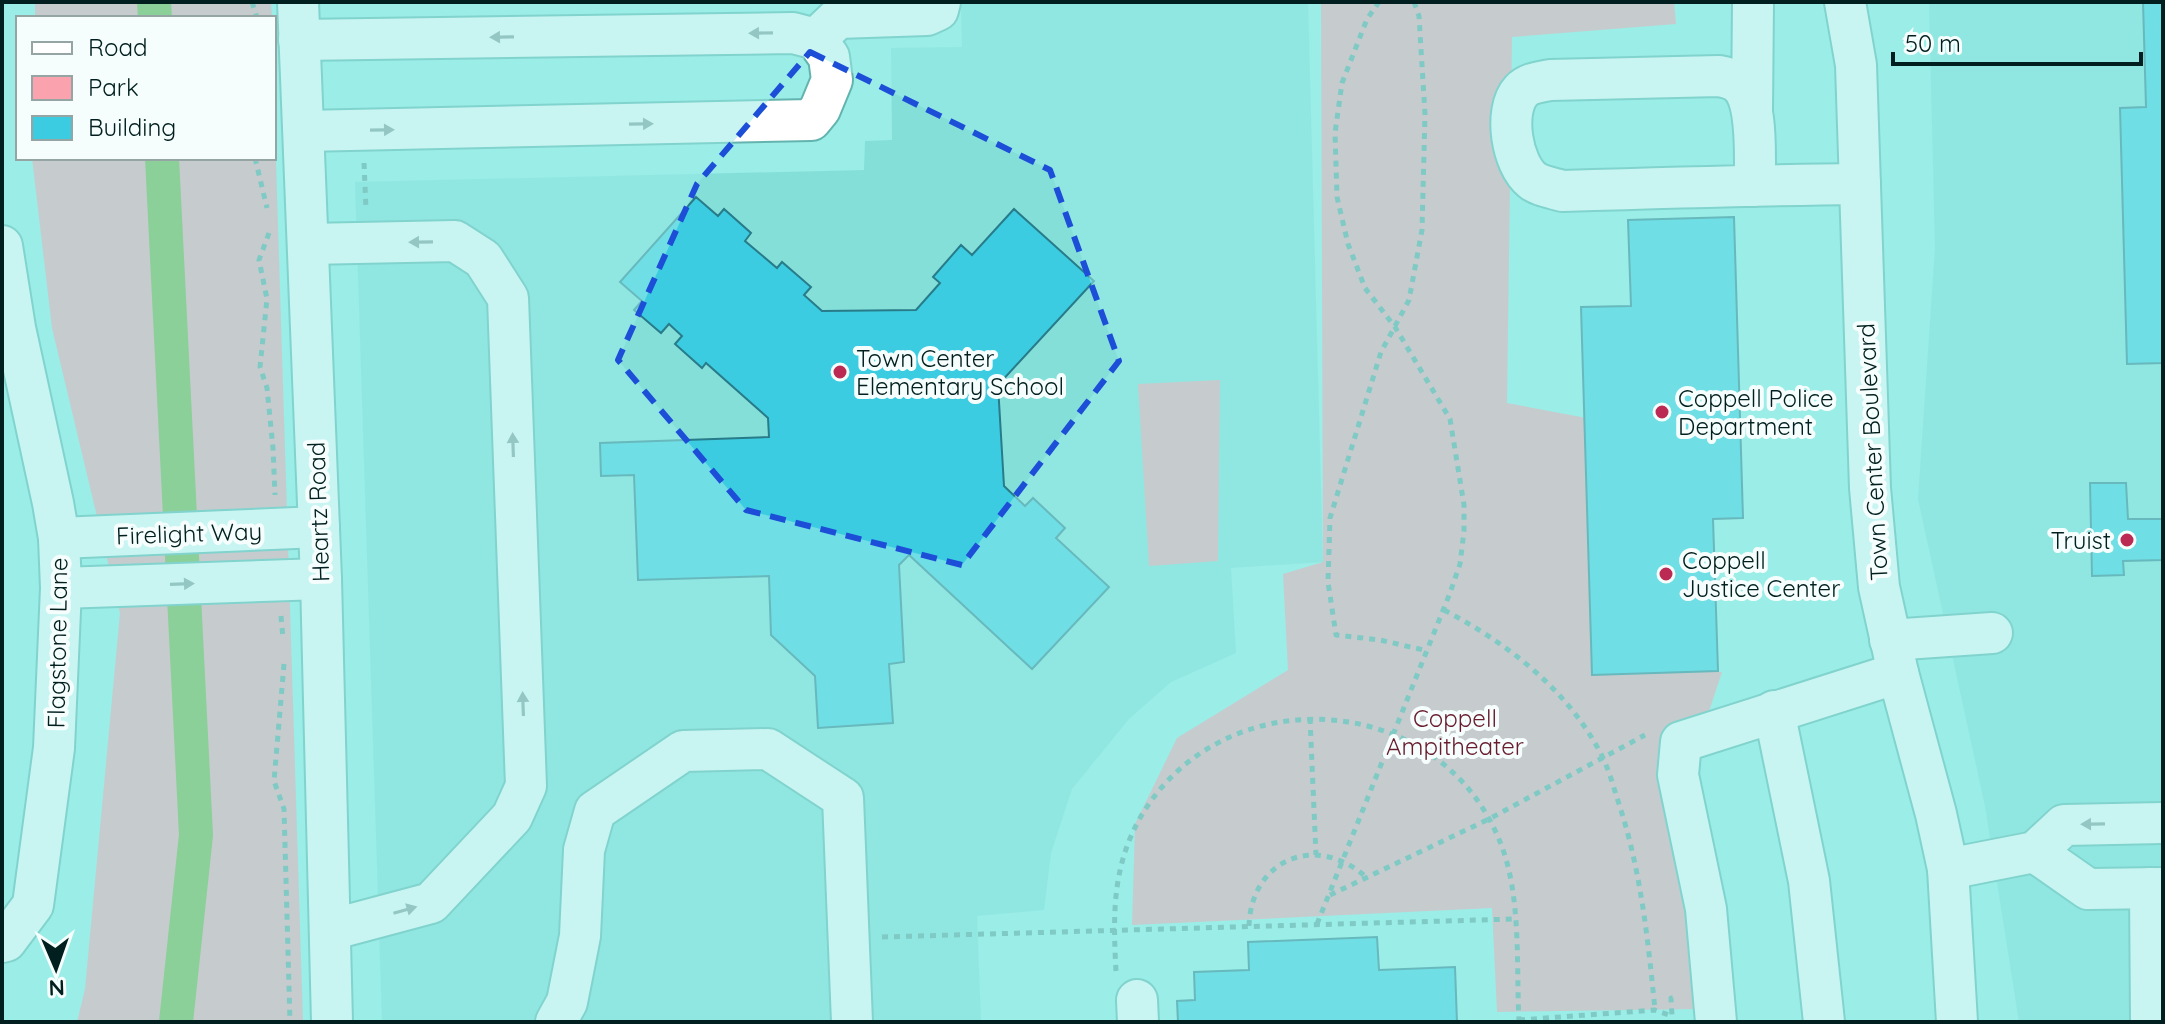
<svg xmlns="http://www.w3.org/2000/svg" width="2165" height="1024" font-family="Quicksand,sans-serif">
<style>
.built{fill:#84dfd9}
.green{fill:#faa3af}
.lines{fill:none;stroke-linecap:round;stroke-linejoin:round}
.canal{stroke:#79ab3b;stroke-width:34}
.building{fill:#3ccce2;stroke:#287b89;stroke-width:2}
.minor-casing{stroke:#63b4af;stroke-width:44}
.path{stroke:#609f9b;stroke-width:5;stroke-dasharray:6 6;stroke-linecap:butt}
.minor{stroke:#fff;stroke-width:40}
.oneway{fill:#8c9a9a}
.marked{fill:none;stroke:#1d4ed8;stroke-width:6;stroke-dasharray:16 10;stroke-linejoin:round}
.poi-dot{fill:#ba2a52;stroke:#f6fefd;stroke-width:3}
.labels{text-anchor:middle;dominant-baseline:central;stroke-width:8;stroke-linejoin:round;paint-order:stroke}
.poi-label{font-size:24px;fill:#001f1e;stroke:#f6fefd;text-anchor:start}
.street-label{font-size:24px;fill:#001f1e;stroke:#f6fefd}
.park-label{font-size:24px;fill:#681c2e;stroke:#f6fefd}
</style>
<rect width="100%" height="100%" fill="#9bede7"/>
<g class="built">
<path d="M961 2H1308L1323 562 1231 568 1236 653 1171 682 1129 719 1072 789 1051 853 1044 910 977 916 981 1022H382L355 182 864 170 865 141 892 140 891 48 962 47Z"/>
<path d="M1929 2H2163V1022H2019L1985 806 1918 499 1935 248Z"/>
</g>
<g class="green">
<path d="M35 2H271L272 18H35Z"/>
<path d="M1321 2H1674L1676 24 1512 37 1507 403 1602 421 1619 667 1722 672 1678 805 1703 1009 1497 1012 1492 908 1132 925 1135 824 1177 738 1288 670 1283 574 1323 562Z"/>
<path d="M274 98 303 1022H77L85 989 120 613 52 328 32 158H274Z"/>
<path d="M1220 380 1218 561 1149 566 1138 384Z"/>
</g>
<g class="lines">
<g class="canal">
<path d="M154 2 155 18"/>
<path d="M162 158 196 835 176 1022"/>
</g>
</g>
<g class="building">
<path d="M2143 2H2163V363L2127 364 2120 108 2146 107Z"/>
<path d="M696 197 718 216 724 209 751 233 745 241 777 268 782 262 811 287 804 295 822 311 916 310 940 283 933 277 961 245 972 255 1014 209 1094 281 998 385 1004 486 1025 506 1033 498 1065 528 1056 538 1109 587 1032 669 909 555 899 565 904 662 889 664 893 723 818 728 815 676 771 635 769 576 638 580 634 475 601 476 600 443 769 437 768 418 706 363 702 368 675 344 682 336 669 324 661 333 634 310 642 301 620 282Z"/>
<path d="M1734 217 1743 518 1713 519 1718 671 1592 675 1581 307 1631 306 1628 220Z"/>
<path d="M2090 483H2126L2128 519H2163V560L2123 561 2124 575 2092 576Z"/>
<path d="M1377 937 1379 970 1455 967 1457 1022H1178L1177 1001 1195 1000 1194 972 1249 970 1248 942Z"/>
</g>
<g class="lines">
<g class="minor-casing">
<g id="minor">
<path d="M298 2 321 579 332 1022"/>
<path d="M1845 2 1856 65 1870 488 1879 587 1898 673 1936 814 1948 869 1957 1022"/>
<path d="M816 39 838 18 927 15 938 10 940 2"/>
<path d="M299 40 793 33 816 39 829 57 832 80 820 109 811 120 304 131"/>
<path d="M1752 110 1753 2"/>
<path d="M1755 186C1754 160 1760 99 1737 82 1732 79 1725 77 1719 76L1550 80C1540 82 1528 83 1521 91 1503 111 1512 164 1532 180 1539 186 1553 188 1562 191 1661 188 1761 185 1860 184"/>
<path d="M308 244 455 241 483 259 508 298 526 786 512 817 431 903 330 930"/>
<path d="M2 246 15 328 53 503 59 538 61 588 54 748 33 905 6 941 2 942"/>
<path d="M59 538 319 527"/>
<path d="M61 588 321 579"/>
<path d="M1890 640 1992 633"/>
<path d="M1774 711 1809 881 1824 1022"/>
<path d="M2035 852 2088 889 2163 888"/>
<path d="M1948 869 2035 852 2064 825 2163 823"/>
<path d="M2150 888 2151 1022"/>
<path d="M1137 1000 1138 1022"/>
<path d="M556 1022 567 1002 580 936 584 850 595 811 683 751 768 749 843 798 852 1022"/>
<path d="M1716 1022 1706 909 1678 775 1681 742 1898 673"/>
</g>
</g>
<g class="path">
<path d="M252 2 257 18"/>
<path d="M1414 2 1419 16 1425 114 1422 230 1409 300 1381 352 1330 518 1328 582 1336 635 1380 640 1428 651"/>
<path d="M255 158 267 208"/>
<path d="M364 163 366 209"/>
<path d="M269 233 259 260 267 299 260 367 267 388 273 448 275 495"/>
<path d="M1444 610C1507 643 1570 691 1603 758 1610 773 1614 789 1619 804 1641 871 1648 940 1655 1010"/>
<path d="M281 616 283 638"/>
<path d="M284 664 274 781 284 809 290 1022"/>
<path d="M1310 718 1316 855"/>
<path d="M1330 895 1489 819 1645 735"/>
<path d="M1317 924 1450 593 1460 564 1464 531V505L1450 419 1395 327 1365 288 1348 244 1337 197 1335 133 1342 83 1367 19 1379 2"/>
<path d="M1249 926C1251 859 1317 832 1367 878"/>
<path d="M882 937 1515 919"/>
<path d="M1116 971C1113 916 1112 868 1140 818 1220 679 1434 688 1498 837 1522 891 1516 963 1519 1022"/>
<path d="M1519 1020 1655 1010 1672 1016 1671 998H1678"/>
</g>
<use href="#minor" class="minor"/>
</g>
<defs><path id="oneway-solid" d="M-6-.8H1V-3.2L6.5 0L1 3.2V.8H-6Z" transform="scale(2)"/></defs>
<g class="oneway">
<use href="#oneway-solid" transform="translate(761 33) rotate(179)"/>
<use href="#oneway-solid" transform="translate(502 37) rotate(179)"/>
<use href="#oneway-solid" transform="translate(641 124) rotate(-1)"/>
<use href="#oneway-solid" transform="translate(382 130) rotate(-1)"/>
<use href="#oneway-solid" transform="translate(421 242) rotate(179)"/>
<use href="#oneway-solid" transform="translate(513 445) rotate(-92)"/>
<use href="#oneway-solid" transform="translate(182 584) rotate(-2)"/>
<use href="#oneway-solid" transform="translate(523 704) rotate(-92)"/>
<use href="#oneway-solid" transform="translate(2093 824) rotate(179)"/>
<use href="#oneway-solid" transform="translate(405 910) rotate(-16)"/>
</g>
<path d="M0 0H2165V1024H0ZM810 52 1050 170 1119 361 962 565 746 510 618 360 697 184Z" fill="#9bede7" fill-opacity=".55" fill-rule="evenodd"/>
<path class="marked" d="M810 52 1050 170 1119 361 962 565 746 510 618 360 697 184Z"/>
<g class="poi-dot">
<circle cx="840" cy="372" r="8"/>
<circle cx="1662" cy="412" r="8"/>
<circle cx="2127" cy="540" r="8"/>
<circle cx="1666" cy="574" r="8"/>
</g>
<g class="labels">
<g class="poi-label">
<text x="856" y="358">Town Center<tspan x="856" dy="28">Elementary School</tspan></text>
<text x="1678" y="398">Coppell Police<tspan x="1678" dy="28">Department</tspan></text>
<text x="2111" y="540" text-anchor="end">Truist</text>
<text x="1682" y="560">Coppell<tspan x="1682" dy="28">Justice Center</tspan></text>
</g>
<g class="street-label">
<text transform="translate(1872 452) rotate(-93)">Town Center Boulevard</text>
<text transform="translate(318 512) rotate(-92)">Heartz Road</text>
<text transform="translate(189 533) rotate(-2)">Firelight Way</text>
<text transform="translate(57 643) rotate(-89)">Flagstone Lane</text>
</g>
<g class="park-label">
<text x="1455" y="718">Coppell<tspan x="1455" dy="28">Ampitheater</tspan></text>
</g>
</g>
<rect width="2165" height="1024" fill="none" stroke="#001f1e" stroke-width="8"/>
<rect x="16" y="16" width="260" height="144" fill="#f6fefd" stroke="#94a5a4" stroke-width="2"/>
<rect x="32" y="42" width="40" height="12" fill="#ffffff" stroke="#94a5a4" stroke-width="2"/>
<text x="88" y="56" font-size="24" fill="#001f1e">Road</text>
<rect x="32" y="76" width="40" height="24" fill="#faa3af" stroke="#94a5a4" stroke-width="2"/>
<text x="88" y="96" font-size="24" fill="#001f1e">Park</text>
<rect x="32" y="116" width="40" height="24" fill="#3ccce2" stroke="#94a5a4" stroke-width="2"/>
<text x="88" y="136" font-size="24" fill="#001f1e">Building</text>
<g transform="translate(56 968) rotate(178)" stroke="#f6fefd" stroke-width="6" paint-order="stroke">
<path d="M0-6L14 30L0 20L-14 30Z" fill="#001f1e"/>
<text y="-12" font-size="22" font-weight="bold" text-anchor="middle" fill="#001f1e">N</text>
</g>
<path d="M1893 52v12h248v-12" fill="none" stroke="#001f1e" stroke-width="4"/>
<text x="1905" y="52" font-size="24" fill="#001f1e" stroke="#f6fefd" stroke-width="6" paint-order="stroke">50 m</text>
</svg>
